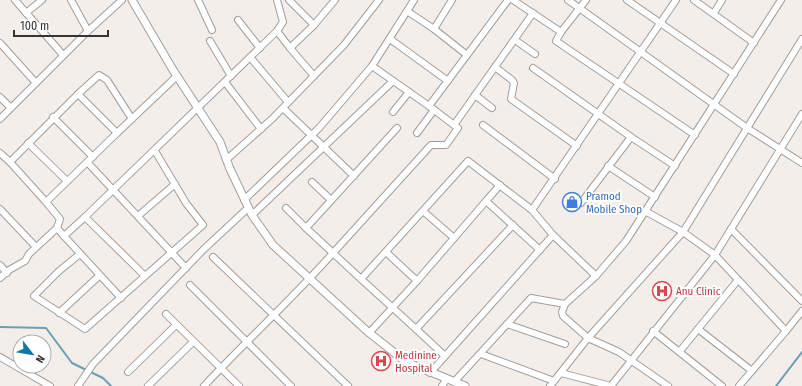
<svg xmlns="http://www.w3.org/2000/svg" width="802" height="386" font-family="'Fira Sans Condensed',sans-serif">
<style>
.lines{fill:none;stroke-linecap:round;stroke-linejoin:round}
.stream{stroke:#6c9eb6;stroke-width:2}
.minor-casing{stroke:#a39e9b;stroke-width:8}
.tertiary-casing{stroke:#a39e9b;stroke-width:9}
.minor{stroke:#fff;stroke-width:6}
.tertiary{stroke:#fff;stroke-width:7}
.labels{text-anchor:middle;dominant-baseline:central;stroke-width:4;stroke-linejoin:round;paint-order:stroke}
.shop-label{font-size:11px;fill:#366cbe;stroke:#fff;text-anchor:start}
.health-label{font-size:11px;fill:#be3a42;stroke:#fff;text-anchor:start}
</style>
<rect width="100%" height="100%" fill="#f3eeea"/>
<g class="lines">
<g class="stream">
<path d="M0 327 46 328 72 363 103 378 111 386"/>
<path d="M776 386 802 352"/>
</g>
<g class="minor-casing">
<g id="minor">
<path d="M15 0 63 55"/>
<path d="M71 0 88 31"/>
<path d="M198 0 212 30"/>
<path d="M289 0 314 25"/>
<path d="M513 0 561 32 586 0"/>
<path d="M568 0 747 128 802 163"/>
<path d="M627 0 734 74"/>
<path d="M694 0 754 43"/>
<path d="M407 11 434 29 452 0"/>
<path d="M26 13 42 0"/>
<path d="M714 13 722 0"/>
<path d="M238 20 260 48"/>
<path d="M434 29 467 55"/>
<path d="M277 31 283 22 277 0"/>
<path d="M561 32 556 41 695 135"/>
<path d="M390 39 448 81"/>
<path d="M515 40 535 54"/>
<path d="M210 41 231 76"/>
<path d="M0 43 36 83"/>
<path d="M250 57 288 102"/>
<path d="M372 66 429 106"/>
<path d="M495 67 512 80 514 83 511 99 577 146"/>
<path d="M533 68 631 137 581 203"/>
<path d="M314 76 290 48 314 25 335 0"/>
<path d="M225 82 261 129"/>
<path d="M78 94 99 75 107 80 132 119"/>
<path d="M475 95 492 108"/>
<path d="M0 97 11 108"/>
<path d="M283 108 354 176"/>
<path d="M393 112 409 92"/>
<path d="M53 117 93 157"/>
<path d="M0 119 88 31 122 0"/>
<path d="M454 125 533 13"/>
<path d="M483 125 555 179"/>
<path d="M397 128 306 228 333 253 431 145H446L458 128 429 106 508 0"/>
<path d="M117 133 177 76"/>
<path d="M417 133 434 110"/>
<path d="M631 137 675 166"/>
<path d="M28 143 67 181"/>
<path d="M0 153 10 162"/>
<path d="M226 160 272 119 344 45 379 0"/>
<path d="M88 163 186 268"/>
<path d="M608 166 655 197"/>
<path d="M312 182 331 200"/>
<path d="M244 200 319 128 372 66 414 0"/>
<path d="M486 201 500 185"/>
<path d="M46 202 10 162 78 94 117 133 46 202 60 219 57 228 64 236"/>
<path d="M286 208 306 228"/>
<path d="M0 209 36 247"/>
<path d="M423 211 454 238"/>
<path d="M252 215 393 81"/>
<path d="M138 216 175 184"/>
<path d="M85 217 64 236 121 298"/>
<path d="M731 229 802 301"/>
<path d="M386 252 417 281"/>
<path d="M80 254 59 271 34 296 85 329 203 225 186 203 155 151"/>
<path d="M213 257 348 386"/>
<path d="M0 265 7 273"/>
<path d="M145 276 85 217 277 31 290 48"/>
<path d="M596 276 553 235 532 210 676 0"/>
<path d="M0 278 9 270 25 261 29 254 57 228"/>
<path d="M361 279 416 329"/>
<path d="M190 285 291 386"/>
<path d="M565 304 562 312 563 316 588 338 683 232 802 39"/>
<path d="M59 313 99 276"/>
<path d="M166 314 239 386"/>
<path d="M507 324 565 344"/>
<path d="M698 329 752 371"/>
<path d="M653 331 722 386"/>
<path d="M786 331 802 311"/>
<path d="M369 333 417 281 486 201 540 250"/>
<path d="M680 351 738 280"/>
<path d="M481 354 554 381"/>
<path d="M445 356 416 329 513 225"/>
<path d="M0 357 50 386"/>
<path d="M128 372 176 325"/>
<path d="M430 373 553 235"/>
<path d="M561 373 611 386"/>
<path d="M454 382 531 298 565 304 596 276 626 241 781 0"/>
<path d="M78 386 93 364 203 250 248 208"/>
<path d="M148 386 193 342"/>
<path d="M204 386C246 341 292 299 333 253L361 279 468 161 532 210"/>
<path d="M442 386 446 380"/>
<path d="M550 386 588 338 619 352 668 386"/>
<path d="M611 386 715 255 683 232 645 211"/>
<path d="M739 386 786 331 715 255 802 114"/>
</g>
</g>
<g class="tertiary-casing">
<path id="tertiary" d="M132 0 173 70 220 142 230 169 252 215 273 245 367 331 406 362 465 386"/>
</g>
<use href="#minor" class="minor"/>
<use href="#tertiary" class="tertiary"/>
</g>
<defs>
<g id="shop-ring" transform="scale(1)"><circle r="9.5" fill="#fff" stroke="#3f7fe0" stroke-width="1.5"/><path d="M-5-2.5h2.3a2.7 3.5 0 0 1 5.4 0H5L5.5 6h-11ZM-1.5-2.5h3a1.5 2.3 0 0 0-3 0Z" fill="#3f7fe0"/></g>
<g id="hospital-ring" transform="scale(1)"><circle r="9.5" fill="#fff" stroke="#e0444e" stroke-width="1.5"/><path d="M-5-5h3v3.5h4V-5h3V5h-3V1.5h-4V5h-3Z" fill="#e0444e"/></g>
</defs>
<g fill-rule="evenodd">
<use href="#shop-ring" x="572" y="202"/>
<use href="#hospital-ring" x="662" y="291"/>
<use href="#hospital-ring" x="381" y="361"/>
</g>
<g class="labels">
<g class="shop-label">
<text x="586" y="196">Pramod<tspan x="586" dy="13">Mobile Shop</tspan></text>
</g>
<g class="health-label">
<text x="676" y="291">Anu Clinic</text>
<text x="395" y="355">Medinine<tspan x="395" dy="13">Hospital</tspan></text>
</g>
</g>
<g transform="translate(32 354) rotate(121)"><circle r="19" fill="#ffffff" stroke="#afaead"/>
<path d="M0-3L7 15L0 10L-7 15Z" fill="#1476a2"/>
<text y="-6" font-size="11" font-weight="bold" text-anchor="middle" fill="#373533">N</text>
</g>
<path d="M14 30v6h94v-6" fill="none" stroke="#373533" stroke-width="2"/>
<text x="20" y="30" font-size="12" fill="#373533" stroke="#ffffff" stroke-width="3" paint-order="stroke">100 m</text>
</svg>
